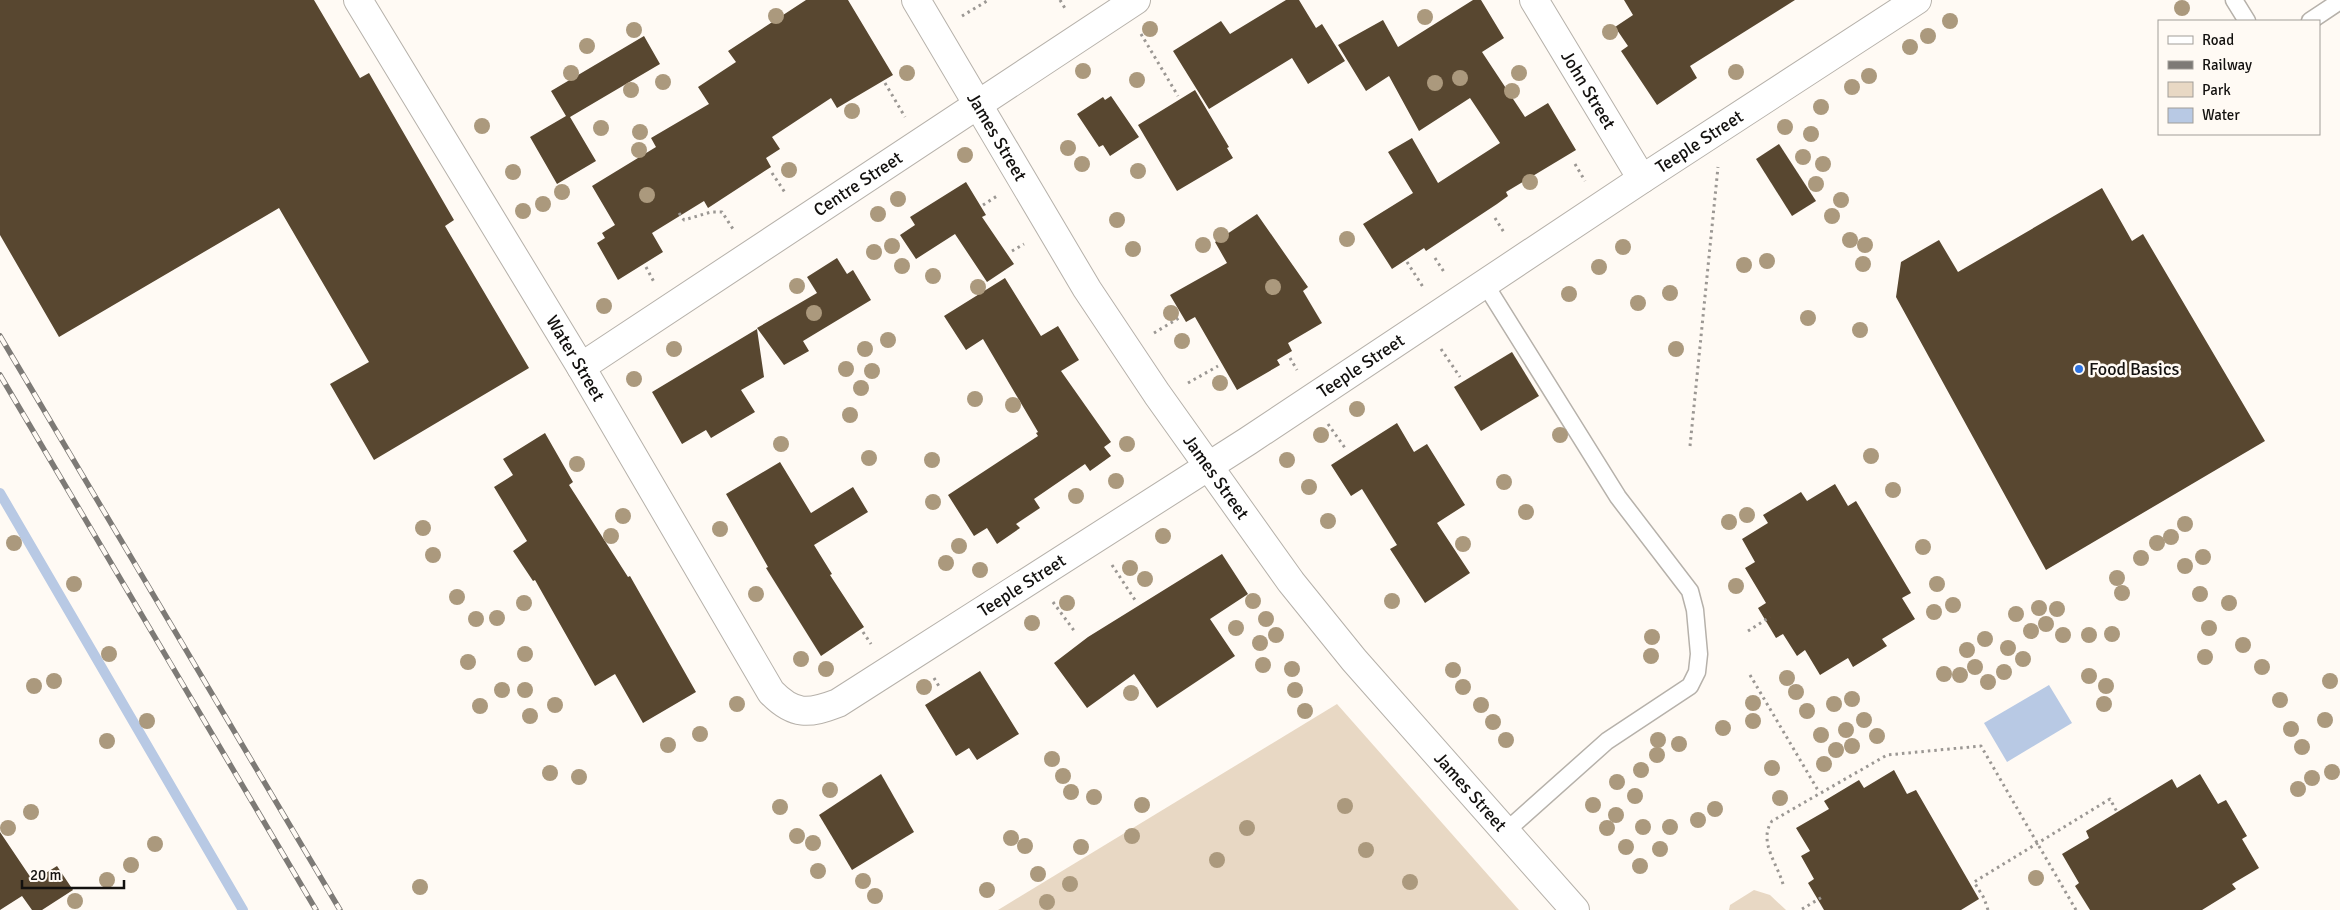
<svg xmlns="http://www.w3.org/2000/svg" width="2340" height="910" font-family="Signika,sans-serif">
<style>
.green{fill:#e8d8c4}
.water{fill:#b8c9e4}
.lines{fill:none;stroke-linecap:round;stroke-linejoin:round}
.stream{stroke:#b8c9e4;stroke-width:10}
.building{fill:#584730}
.lane-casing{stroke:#b6b1aa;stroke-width:19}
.street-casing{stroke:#b6b1aa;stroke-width:30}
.secondary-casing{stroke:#b6b1aa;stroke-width:30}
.path{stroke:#9b9793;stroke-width:3;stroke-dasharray:2.5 4;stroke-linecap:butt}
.lane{stroke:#fff;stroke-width:16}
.street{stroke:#fff;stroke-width:28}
.secondary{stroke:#fff;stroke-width:28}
.rail-casing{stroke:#7d7a76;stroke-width:5.5}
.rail{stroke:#fffaf4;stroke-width:4;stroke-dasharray:11;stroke-linecap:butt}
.tree{fill:#ab997d}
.poi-dot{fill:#2e73e0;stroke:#fffaf4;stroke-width:2}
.labels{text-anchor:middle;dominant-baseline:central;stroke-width:5;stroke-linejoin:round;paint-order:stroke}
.street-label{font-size:18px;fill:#13110f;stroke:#fffaf4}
.poi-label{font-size:18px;fill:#13110f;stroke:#fffaf4;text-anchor:start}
</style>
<rect width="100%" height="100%" fill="#fffaf4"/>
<g class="green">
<path d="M1337 704 1519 910H998Z"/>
<path d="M1754 890 1770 895 1786 910H1729L1730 905Z"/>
</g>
<path class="water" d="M2049 685 2072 723 2007 762 1984 723Z"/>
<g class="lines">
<path class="stream" d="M0 493 243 910"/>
</g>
<g class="building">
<path d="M0 0H314L360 78 369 73 454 220 445 226 529 368 374 460 330 384 369 362 279 208 59 337 0 235Z"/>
<path d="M806 0H848L893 75 837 108 831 98 772 137 780 149 766 158 771 167 708 208 704 201 652 233 663 252 618 280 597 243 605 238 602 233 615 225 592 186 656 147 651 138 709 104 698 87 736 62 728 51Z"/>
<path d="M1286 0H1299L1316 28 1322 24 1345 61 1308 84 1292 58 1209 109 1173 51 1221 21 1230 34Z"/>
<path d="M1473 0H1481L1504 38 1482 52 1525 117 1548 103 1576 150 1506 192 1508 196 1497 204 1426 251 1424 248 1392 269 1363 224 1413 193 1388 152 1412 138 1438 183 1500 143 1470 98 1419 131 1389 76 1366 91 1338 45 1383 20 1398 47Z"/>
<path d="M1624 0H1795L1690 66 1697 78 1657 105 1621 51 1628 46 1615 27 1633 15Z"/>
<path d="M644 36 660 64 570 117 596 161 557 184 530 137 566 116 551 91Z"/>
<path d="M1195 90 1229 147 1227 148 1233 158 1177 191 1138 125Z"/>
<path d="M1111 96 1139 137 1110 156 1103 145 1099 147 1077 114 1103 97 1105 100Z"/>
<path d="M1779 144 1816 201 1792 216 1756 159Z"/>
<path d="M966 182 986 215 982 217 1014 264 987 282 955 234 916 259 900 235 915 225 910 217Z"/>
<path d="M2102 188 2132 241 2143 234 2265 441 2046 570 1896 297 1901 262 1939 240 1958 272Z"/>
<path d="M1257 214 1308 287 1303 291 1322 323 1288 343 1292 351 1277 360 1280 365 1237 390 1195 317 1186 322 1170 295 1227 263 1215 242Z"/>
<path d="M837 258 847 274 853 270 871 300 803 341 809 351 784 365 757 328 817 293 807 277Z"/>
<path d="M1005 278 1041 336 1058 326 1079 360 1061 371 1111 442 1104 447 1111 456 1090 471 1085 464 1034 499 1040 508 1016 524 1020 528 997 544 987 528 974 536 948 495 1038 436 1036 433 1038 432 983 339 966 350 944 316Z"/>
<path d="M757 329 764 377 741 390 755 412 711 438 706 430 682 444 652 392Z"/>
<path d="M1512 352 1539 396 1481 431 1454 387Z"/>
<path d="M1397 423 1414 452 1427 444 1465 505 1437 523 1470 573 1425 603 1390 549 1397 545 1362 489 1351 496 1331 465Z"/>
<path d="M545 433 573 482 569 485 628 577 630 576 696 692 643 723 615 674 595 686 535 580 533 581 513 551 527 541 494 487 513 475 503 459Z"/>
<path d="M780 462 811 513 853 487 868 512 814 545 832 574 830 575 864 627 821 656 766 568 768 567 726 494Z"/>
<path d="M1835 484 1848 506 1856 501 1911 593 1902 598 1915 619 1882 639 1887 646 1853 667 1848 658 1820 675 1805 650 1797 656 1783 634 1776 638 1758 608 1766 603 1745 568 1755 562 1742 539 1768 523 1763 515 1801 492 1807 501Z"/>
<path d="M1222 554 1248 594 1210 619 1235 656 1157 708 1134 674 1087 708 1054 663 1088 637Z"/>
<path d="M980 671 1019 734 977 760 969 748 956 756 925 705Z"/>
<path d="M1894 770 1907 794 1916 790 1979 899 1961 910H1824L1808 883 1814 879 1801 856 1810 851 1796 828 1829 809 1824 801 1859 780 1864 788Z"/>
<path d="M881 774 914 832 852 870 819 815Z"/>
<path d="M2200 774 2218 804 2226 800 2247 836 2242 839 2259 868 2232 884 2236 889 2202 910H2090L2075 886 2079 883 2062 854 2089 838 2086 831 2172 779 2177 788Z"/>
<path d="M0 832 33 881 57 866 73 890 42 910H32L22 896 0 910Z"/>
</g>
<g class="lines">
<g class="lane-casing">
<g id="lane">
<path d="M2234 0 2247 21"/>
<path d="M2310 21 2340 1"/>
<path d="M1485 284 1618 497 1690 591 1695 610 1699 654 1697 672 1690 686 1607 741 1505 832"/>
</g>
</g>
<g class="street-casing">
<g id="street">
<path id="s1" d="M358 0 581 367 771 692C794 716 809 714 838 703L1248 441 1642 179 1917 0"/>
<path id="s2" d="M1534 0 1642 179"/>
<path id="s3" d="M581 367 1136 0"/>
</g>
</g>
<g class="secondary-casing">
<g id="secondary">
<path id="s4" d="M916 0 1087 289 1157 394 1291 582 1354 660 1575 910"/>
</g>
</g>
<g class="path">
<path d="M1060 0 1066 10"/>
<path d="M962 16 987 1"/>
<path d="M1141 34 1178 96"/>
<path d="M885 83 905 117"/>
<path d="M1575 164 1585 181"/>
<path d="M772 173 786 194"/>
<path d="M983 205 997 196"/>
<path d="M679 213 684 220 711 212H722L733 229"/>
<path d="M1495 218 1505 234"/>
<path d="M1012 251 1024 244"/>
<path d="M1435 258 1444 272"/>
<path d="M1407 262 1423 287"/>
<path d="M646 267 654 282"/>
<path d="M1154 333 1179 318"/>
<path d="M1441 349 1460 377"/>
<path d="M1290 358 1297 370"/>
<path d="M1188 383 1218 366"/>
<path d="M1328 424 1345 448"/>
<path d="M1690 446 1718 167"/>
<path d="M1112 565 1135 600"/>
<path d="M1053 602 1075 632"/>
<path d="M1748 631 1770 617"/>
<path d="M863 632 871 644"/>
<path d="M1750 675 1819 792"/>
<path d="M934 678 940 688"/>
<path d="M1783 884C1777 863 1758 841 1772 821L1887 755 1981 746 2076 910"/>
<path d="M1802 909 1824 896"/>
<path d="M1988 910 1984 898 1974 882 2110 799 2117 812"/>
</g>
<use href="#lane" class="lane"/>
<use href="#street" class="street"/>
<use href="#secondary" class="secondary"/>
<g class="rail-casing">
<g id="rail">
<path d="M0 336 340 910"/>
<path d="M0 375 316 910"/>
</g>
</g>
<use href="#rail" class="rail"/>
</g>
<g class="tree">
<circle cx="2182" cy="8" r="8"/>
<circle cx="776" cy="16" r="8"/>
<circle cx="1425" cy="17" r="8"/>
<circle cx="1950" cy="21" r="8"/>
<circle cx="1150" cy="29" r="8"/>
<circle cx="634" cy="30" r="8"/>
<circle cx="1610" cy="32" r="8"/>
<circle cx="1928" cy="36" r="8"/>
<circle cx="587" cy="46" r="8"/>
<circle cx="1910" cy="47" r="8"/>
<circle cx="1083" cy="71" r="8"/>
<circle cx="1736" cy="72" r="8"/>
<circle cx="571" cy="73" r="8"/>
<circle cx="907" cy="73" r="8"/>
<circle cx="1519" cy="73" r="8"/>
<circle cx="1869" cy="76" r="8"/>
<circle cx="1460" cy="78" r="8"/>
<circle cx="1137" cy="80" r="8"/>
<circle cx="663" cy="82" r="8"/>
<circle cx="1435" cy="83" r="8"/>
<circle cx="1852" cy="87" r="8"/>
<circle cx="631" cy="90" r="8"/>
<circle cx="1512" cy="91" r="8"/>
<circle cx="1821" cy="107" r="8"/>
<circle cx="852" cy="111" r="8"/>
<circle cx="482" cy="126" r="8"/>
<circle cx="1785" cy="127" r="8"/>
<circle cx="601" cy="128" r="8"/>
<circle cx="640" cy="132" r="8"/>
<circle cx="1811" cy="134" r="8"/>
<circle cx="1068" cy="148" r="8"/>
<circle cx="639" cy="150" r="8"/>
<circle cx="965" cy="155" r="8"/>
<circle cx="1803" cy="157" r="8"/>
<circle cx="1082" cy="164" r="8"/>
<circle cx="1823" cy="164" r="8"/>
<circle cx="789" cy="170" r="8"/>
<circle cx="1138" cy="171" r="8"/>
<circle cx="513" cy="172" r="8"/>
<circle cx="1530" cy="182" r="8"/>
<circle cx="1816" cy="184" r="8"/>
<circle cx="562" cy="192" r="8"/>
<circle cx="647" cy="195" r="8"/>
<circle cx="898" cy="199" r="8"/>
<circle cx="1841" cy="200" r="8"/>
<circle cx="543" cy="204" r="8"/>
<circle cx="523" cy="211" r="8"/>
<circle cx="878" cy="214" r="8"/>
<circle cx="1832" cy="216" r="8"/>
<circle cx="1117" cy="220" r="8"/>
<circle cx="1221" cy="235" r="8"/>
<circle cx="1347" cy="239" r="8"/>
<circle cx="1850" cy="240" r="8"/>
<circle cx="1203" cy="245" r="8"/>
<circle cx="1865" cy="245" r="8"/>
<circle cx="892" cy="246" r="8"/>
<circle cx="1623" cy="247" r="8"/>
<circle cx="1133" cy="249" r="8"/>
<circle cx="874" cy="252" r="8"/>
<circle cx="1767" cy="261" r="8"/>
<circle cx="1863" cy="264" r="8"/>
<circle cx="1744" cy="265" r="8"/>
<circle cx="902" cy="266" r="8"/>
<circle cx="1599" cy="267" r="8"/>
<circle cx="933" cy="276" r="8"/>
<circle cx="797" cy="286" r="8"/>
<circle cx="978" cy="287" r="8"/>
<circle cx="1273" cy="287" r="8"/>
<circle cx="1670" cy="293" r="8"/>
<circle cx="1569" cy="294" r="8"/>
<circle cx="1638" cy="303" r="8"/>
<circle cx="604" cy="306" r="8"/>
<circle cx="814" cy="313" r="8"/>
<circle cx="1171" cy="313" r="8"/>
<circle cx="1808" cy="318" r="8"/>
<circle cx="1860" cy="330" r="8"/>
<circle cx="888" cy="340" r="8"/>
<circle cx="1182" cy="341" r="8"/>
<circle cx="674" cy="349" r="8"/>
<circle cx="865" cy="349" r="8"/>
<circle cx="1676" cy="349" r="8"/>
<circle cx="846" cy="369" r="8"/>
<circle cx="872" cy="371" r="8"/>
<circle cx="634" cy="379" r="8"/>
<circle cx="1220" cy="383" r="8"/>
<circle cx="861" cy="388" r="8"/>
<circle cx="975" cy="399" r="8"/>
<circle cx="1013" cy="405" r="8"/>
<circle cx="1357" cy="409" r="8"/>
<circle cx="850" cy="415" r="8"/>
<circle cx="1321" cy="435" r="8"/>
<circle cx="1560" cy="435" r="8"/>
<circle cx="781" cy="444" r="8"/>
<circle cx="1127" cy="444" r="8"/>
<circle cx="1871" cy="456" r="8"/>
<circle cx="869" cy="458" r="8"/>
<circle cx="932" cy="460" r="8"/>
<circle cx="1287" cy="460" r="8"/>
<circle cx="577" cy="464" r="8"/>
<circle cx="1116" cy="481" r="8"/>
<circle cx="1504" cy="482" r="8"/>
<circle cx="1309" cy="487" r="8"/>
<circle cx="1893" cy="490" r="8"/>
<circle cx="1076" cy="496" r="8"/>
<circle cx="933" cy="502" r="8"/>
<circle cx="1526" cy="512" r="8"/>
<circle cx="1747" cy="515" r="8"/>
<circle cx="623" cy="516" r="8"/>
<circle cx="1328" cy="521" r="8"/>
<circle cx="1729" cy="522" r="8"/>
<circle cx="2185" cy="524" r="8"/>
<circle cx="423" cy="528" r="8"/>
<circle cx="720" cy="529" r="8"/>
<circle cx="611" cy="536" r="8"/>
<circle cx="1163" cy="536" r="8"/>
<circle cx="2171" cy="537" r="8"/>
<circle cx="14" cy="543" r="8"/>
<circle cx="2157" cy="543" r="8"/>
<circle cx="1463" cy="544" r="8"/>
<circle cx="959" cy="546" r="8"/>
<circle cx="1923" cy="547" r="8"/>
<circle cx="433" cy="555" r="8"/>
<circle cx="2203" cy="557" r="8"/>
<circle cx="2141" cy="558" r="8"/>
<circle cx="946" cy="563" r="8"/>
<circle cx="2185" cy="566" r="8"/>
<circle cx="1130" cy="568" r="8"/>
<circle cx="980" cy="570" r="8"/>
<circle cx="2117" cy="578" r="8"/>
<circle cx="1145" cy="579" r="8"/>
<circle cx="74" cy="584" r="8"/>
<circle cx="1937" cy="584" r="8"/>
<circle cx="1736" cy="586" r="8"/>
<circle cx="2122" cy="593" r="8"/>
<circle cx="756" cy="594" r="8"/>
<circle cx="2200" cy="594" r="8"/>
<circle cx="457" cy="597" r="8"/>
<circle cx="1253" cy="601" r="8"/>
<circle cx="1392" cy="601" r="8"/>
<circle cx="524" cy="603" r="8"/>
<circle cx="1067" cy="603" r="8"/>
<circle cx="2229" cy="603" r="8"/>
<circle cx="1953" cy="605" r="8"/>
<circle cx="2039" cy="608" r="8"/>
<circle cx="2057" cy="609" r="8"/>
<circle cx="1934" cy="612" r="8"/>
<circle cx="2016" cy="614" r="8"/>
<circle cx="497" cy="618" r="8"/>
<circle cx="476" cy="619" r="8"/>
<circle cx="1266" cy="619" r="8"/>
<circle cx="1032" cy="623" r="8"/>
<circle cx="2046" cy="624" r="8"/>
<circle cx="1236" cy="628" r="8"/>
<circle cx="2209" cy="628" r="8"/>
<circle cx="2031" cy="631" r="8"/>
<circle cx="2112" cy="634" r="8"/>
<circle cx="1276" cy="635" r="8"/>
<circle cx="2063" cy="635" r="8"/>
<circle cx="2089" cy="635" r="8"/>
<circle cx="1652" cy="637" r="8"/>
<circle cx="1985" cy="639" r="8"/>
<circle cx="1260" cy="643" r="8"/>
<circle cx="2243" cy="645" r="8"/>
<circle cx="2008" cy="648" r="8"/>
<circle cx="1967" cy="650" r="8"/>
<circle cx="109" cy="654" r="8"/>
<circle cx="525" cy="654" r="8"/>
<circle cx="1651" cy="656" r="8"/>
<circle cx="2205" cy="657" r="8"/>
<circle cx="801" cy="659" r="8"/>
<circle cx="2023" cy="659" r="8"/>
<circle cx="468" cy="662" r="8"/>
<circle cx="1263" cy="665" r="8"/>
<circle cx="1975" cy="667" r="8"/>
<circle cx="2262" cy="667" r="8"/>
<circle cx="826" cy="669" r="8"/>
<circle cx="1292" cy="669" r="8"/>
<circle cx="1453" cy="670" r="8"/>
<circle cx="2004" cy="672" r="8"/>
<circle cx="1944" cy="674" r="8"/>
<circle cx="1960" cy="675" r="8"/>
<circle cx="2089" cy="676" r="8"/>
<circle cx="1787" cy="678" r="8"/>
<circle cx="54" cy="681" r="8"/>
<circle cx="2330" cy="681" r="8"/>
<circle cx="1988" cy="682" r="8"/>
<circle cx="34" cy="686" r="8"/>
<circle cx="2106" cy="686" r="8"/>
<circle cx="924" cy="687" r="8"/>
<circle cx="1463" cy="687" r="8"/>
<circle cx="502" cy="690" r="8"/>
<circle cx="525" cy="690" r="8"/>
<circle cx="1295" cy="690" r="8"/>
<circle cx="1796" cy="692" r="8"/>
<circle cx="1131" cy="693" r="8"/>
<circle cx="1852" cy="699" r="8"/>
<circle cx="2280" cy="700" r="8"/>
<circle cx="1753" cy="703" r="8"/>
<circle cx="737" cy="704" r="8"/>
<circle cx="1834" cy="704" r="8"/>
<circle cx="2104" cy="704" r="8"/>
<circle cx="555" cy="705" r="8"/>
<circle cx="1481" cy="705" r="8"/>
<circle cx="480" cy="706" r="8"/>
<circle cx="1305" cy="711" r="8"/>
<circle cx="1807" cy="711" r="8"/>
<circle cx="530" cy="716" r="8"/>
<circle cx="1864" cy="720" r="8"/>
<circle cx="2325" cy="720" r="8"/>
<circle cx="147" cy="721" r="8"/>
<circle cx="1753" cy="721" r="8"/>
<circle cx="1493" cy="722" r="8"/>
<circle cx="1723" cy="728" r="8"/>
<circle cx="2291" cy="729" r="8"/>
<circle cx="1846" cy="730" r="8"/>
<circle cx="700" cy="734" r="8"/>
<circle cx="1821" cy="735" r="8"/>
<circle cx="1877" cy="736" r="8"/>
<circle cx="1506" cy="740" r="8"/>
<circle cx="1658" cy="740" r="8"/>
<circle cx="107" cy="741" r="8"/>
<circle cx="1679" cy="744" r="8"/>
<circle cx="668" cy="745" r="8"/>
<circle cx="1852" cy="746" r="8"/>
<circle cx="2302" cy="747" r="8"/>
<circle cx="1836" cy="750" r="8"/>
<circle cx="1657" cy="755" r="8"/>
<circle cx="1052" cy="759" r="8"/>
<circle cx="1824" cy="764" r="8"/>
<circle cx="1772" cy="768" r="8"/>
<circle cx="1641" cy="770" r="8"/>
<circle cx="2332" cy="772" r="8"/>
<circle cx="550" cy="773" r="8"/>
<circle cx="1063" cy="776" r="8"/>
<circle cx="579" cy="777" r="8"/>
<circle cx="2312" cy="778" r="8"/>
<circle cx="1617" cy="782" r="8"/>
<circle cx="2298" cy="789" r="8"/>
<circle cx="830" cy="790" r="8"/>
<circle cx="1071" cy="792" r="8"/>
<circle cx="1635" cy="796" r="8"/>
<circle cx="1094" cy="797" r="8"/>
<circle cx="1780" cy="798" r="8"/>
<circle cx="1142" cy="805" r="8"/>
<circle cx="1593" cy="805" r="8"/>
<circle cx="1345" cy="806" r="8"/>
<circle cx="780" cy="807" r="8"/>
<circle cx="1715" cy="809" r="8"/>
<circle cx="31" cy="812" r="8"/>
<circle cx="1616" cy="815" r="8"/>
<circle cx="1698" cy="820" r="8"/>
<circle cx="1643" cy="827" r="8"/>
<circle cx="1670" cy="827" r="8"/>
<circle cx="8" cy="828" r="8"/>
<circle cx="1247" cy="828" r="8"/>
<circle cx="1607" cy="828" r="8"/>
<circle cx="797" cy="836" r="8"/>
<circle cx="1132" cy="836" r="8"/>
<circle cx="1011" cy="838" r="8"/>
<circle cx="813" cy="843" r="8"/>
<circle cx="155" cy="844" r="8"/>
<circle cx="1025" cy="846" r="8"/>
<circle cx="1081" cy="847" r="8"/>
<circle cx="1626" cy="847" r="8"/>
<circle cx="1660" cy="849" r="8"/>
<circle cx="1366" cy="850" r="8"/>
<circle cx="1217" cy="860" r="8"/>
<circle cx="131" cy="865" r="8"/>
<circle cx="1640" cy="866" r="8"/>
<circle cx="818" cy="871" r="8"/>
<circle cx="1038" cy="874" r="8"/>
<circle cx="2036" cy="878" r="8"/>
<circle cx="107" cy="880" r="8"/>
<circle cx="863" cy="881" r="8"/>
<circle cx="1410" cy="882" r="8"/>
<circle cx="1070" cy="884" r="8"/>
<circle cx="420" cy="887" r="8"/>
<circle cx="987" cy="890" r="8"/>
<circle cx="875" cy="896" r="8"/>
<circle cx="75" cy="901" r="8"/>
<circle cx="1047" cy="902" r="8"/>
</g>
<circle class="poi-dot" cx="2079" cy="369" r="5"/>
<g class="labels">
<g class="street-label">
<text stroke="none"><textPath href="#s2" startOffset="105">John Street</textPath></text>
<text stroke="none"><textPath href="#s4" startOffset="159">James Street</textPath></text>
<text stroke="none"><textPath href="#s1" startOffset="1908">Teeple Street</textPath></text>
<text stroke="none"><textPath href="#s3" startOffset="332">Centre Street</textPath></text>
<text stroke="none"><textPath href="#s1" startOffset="419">Water Street</textPath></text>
<text stroke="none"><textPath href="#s1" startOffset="1502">Teeple Street</textPath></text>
<text stroke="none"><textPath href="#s4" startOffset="564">James Street</textPath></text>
<text stroke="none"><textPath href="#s1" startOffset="1098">Teeple Street</textPath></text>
<text stroke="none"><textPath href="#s4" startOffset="969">James Street</textPath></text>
</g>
<g class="poi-label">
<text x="2089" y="369">Food Basics</text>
</g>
</g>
<rect x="2158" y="20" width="162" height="115" fill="#fffaf4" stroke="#a19d98"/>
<rect x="2168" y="36" width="25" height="8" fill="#ffffff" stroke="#a19d98"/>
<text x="2202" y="45" font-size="15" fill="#13110f">Road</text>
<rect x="2168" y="61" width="25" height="8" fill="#7d7a76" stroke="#a19d98"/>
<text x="2202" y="70" font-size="15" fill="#13110f">Railway</text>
<rect x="2168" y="82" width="25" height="15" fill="#e8d8c4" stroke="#a19d98"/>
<text x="2202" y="95" font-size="15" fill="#13110f">Park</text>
<rect x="2168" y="108" width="25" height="15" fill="#b8c9e4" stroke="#a19d98"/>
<text x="2202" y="120" font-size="15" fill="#13110f">Water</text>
<path d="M22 880v8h102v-8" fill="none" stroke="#13110f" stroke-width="2.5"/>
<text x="30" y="880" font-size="15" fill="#13110f" stroke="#fffaf4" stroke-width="4" paint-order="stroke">20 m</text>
</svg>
